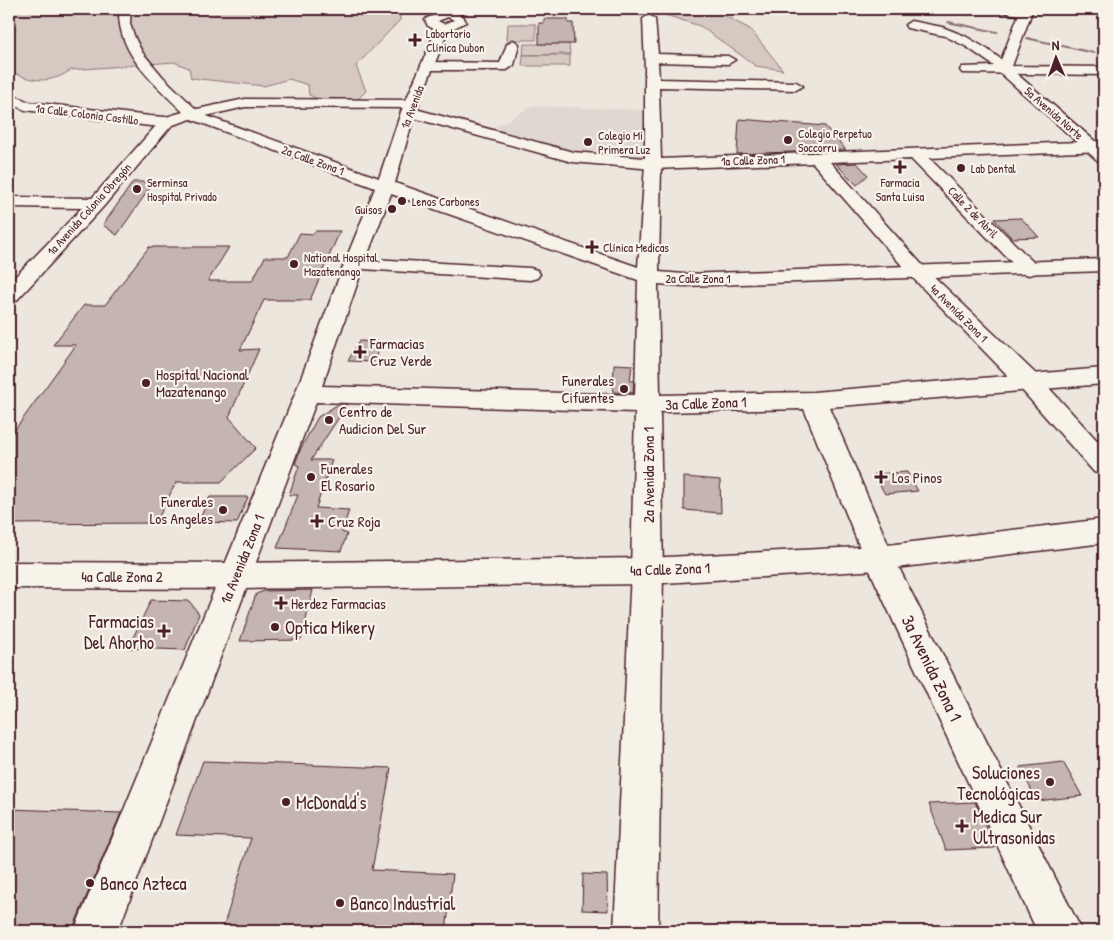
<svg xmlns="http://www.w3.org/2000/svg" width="1113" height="940" font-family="'Patrick Hand',sans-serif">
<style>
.built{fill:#e0d7d0}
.green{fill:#d5c9c2;stroke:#907476}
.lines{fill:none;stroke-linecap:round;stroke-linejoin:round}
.stream{fill:#896c6f;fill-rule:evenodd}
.building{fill:#c4b5b0;stroke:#4a1f2b}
.street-casing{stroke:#4a1f2b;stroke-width:3}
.secondary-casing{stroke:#4a1f2b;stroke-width:3}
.street{fill:#f7f3e8;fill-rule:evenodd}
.secondary{fill:#f7f3e8;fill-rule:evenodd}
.poi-dot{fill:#4a1f2b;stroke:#f7f3e8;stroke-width:2}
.labels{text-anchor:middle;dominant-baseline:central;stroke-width:4.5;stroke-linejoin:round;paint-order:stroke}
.far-poi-label{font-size:12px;fill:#4a1f2b;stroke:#f7f3e8;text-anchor:start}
.far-street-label{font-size:12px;fill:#4a1f2b;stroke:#f7f3e8}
.poi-label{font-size:15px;fill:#4a1f2b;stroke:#f7f3e8;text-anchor:start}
.street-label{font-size:15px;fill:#4a1f2b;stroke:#f7f3e8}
.near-poi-label{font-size:18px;fill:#4a1f2b;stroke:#f7f3e8;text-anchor:start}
.near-street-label{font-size:18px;fill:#4a1f2b;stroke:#f7f3e8}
</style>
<rect width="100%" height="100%" fill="#ece6dd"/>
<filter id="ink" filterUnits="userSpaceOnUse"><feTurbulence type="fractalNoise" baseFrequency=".02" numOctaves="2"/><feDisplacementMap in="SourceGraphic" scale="10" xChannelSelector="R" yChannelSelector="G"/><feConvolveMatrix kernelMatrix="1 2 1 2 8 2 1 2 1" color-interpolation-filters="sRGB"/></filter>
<g filter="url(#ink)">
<path class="built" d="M532 106 645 110 643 158 576 155 490 130Z"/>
<g class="green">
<path d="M9 9H400V20L356 66 366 91 356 101 327 103 309 95 308 85 289 79 264 86 191 78 189 68 174 62 71 70C49 85 32 81 9 71Z"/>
<path d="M538 9H717V12L750 29 783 70 756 66 700 26 650 10 550 12Z"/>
<path d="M508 24H536V40H507Z"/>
<path d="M524 44H569L570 54 523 55Z"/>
<path d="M523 55H570V66H522Z"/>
</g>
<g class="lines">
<g class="stream">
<path d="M948 21 997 31 999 32 997 33 947 23Z"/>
<path d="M1027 37 1094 52 1096 53 1094 54 1026 39Z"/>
</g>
</g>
<g class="building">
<path d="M544 19H568V23H573L574 44H539V23H544Z"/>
<path d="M739 119 825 126 846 150 737 154Z"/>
<path d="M857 163 868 175 857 185 836 164Z"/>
<path d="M133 182H154L117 235 103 225Z"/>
<path d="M1021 218 1039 237 1012 238 994 219Z"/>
<path d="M315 231H340L310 300H264L240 350 259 349 229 417 256 448 221 482H176L156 523 9 524V438L76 345H53L84 305H105L149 247H229L208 281H252L265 257H288L300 233 313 234Z"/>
<path d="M359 341 381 342 374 362 348 361Z"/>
<path d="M614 364 632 365 630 381H634L633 393 613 392Z"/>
<path d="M337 405H347L311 460H332L316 508 349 510 342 532 347 534 341 551 277 548 298 495H289L299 466 295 464 301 448 318 417Z"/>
<path d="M907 472 918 491 885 494 874 474Z"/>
<path d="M684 477 720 480 721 513 684 510Z"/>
<path d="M210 497H248L237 523 198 522Z"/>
<path d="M313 590 301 640 240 641 256 594 264 591Z"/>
<path d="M151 600 189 601 199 614 185 650 128 648Z"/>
<path d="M203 761 391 768 372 870 453 874 446 931H222L251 838 176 835Z"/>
<path d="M1063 762 1082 796 1037 801 1020 767Z"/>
<path d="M975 802 995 848 946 850 929 804Z"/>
<path d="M9 809 121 813 72 931H9Z"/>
<path d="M583 874 607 875 608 911 582 910Z"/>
</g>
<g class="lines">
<g class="street-casing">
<g id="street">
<path d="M998 9H1017L1029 12 1031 14 1025 17 1000 11Z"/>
<path d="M649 15 655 19 658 54 728 56 735 60 728 64 658 62 659 79 796 82 803 86 796 90 659 87 661 159 1104 141V151L929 158 1036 265 1039 269 1036 273 1029 275 1022 273 911 159 830 162 925 268 1038 376 1104 448V475L1094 472 1020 388 911 276 813 163 653 169 572 162 403 115 401 112 405 108 245 107 193 119 188 117 185 114 188 111 245 99 412 100 417 101 419 104 417 107 412 108 573 152 645 158V69L643 19Z"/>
<path d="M911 21 942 27 965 36 987 49 1010 66 1104 67V75L962 73 960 70 962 67 994 66 967 47 945 36 907 28 905 25Z"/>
<path d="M513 40 519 44 514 65 507 70H428L421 66 428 62 500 63 507 44Z"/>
<path d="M167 117 172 119 175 122 172 125 103 207 17 300 9 301V283L82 208 9 207V197L92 198 162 119Z"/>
<path d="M354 258 530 268 537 270 540 274 537 278 530 280 347 268 344 264 347 260Z"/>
<path d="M1104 519V543L879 570 647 584 235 589 9 588V562L235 563 647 558 879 546Z"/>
</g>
</g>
<g class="secondary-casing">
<g id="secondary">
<path d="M119 9H131L130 24 135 38 142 52 163 77 198 111 204 115 379 178 401 112 436 30 428 26 425 20 427 18 449 10 463 16 466 22 448 31 415 112 395 183 638 267 645 164 647 160H659L661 164 659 272 684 274 1104 259V271L684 286 658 284 660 395 813 392 1104 368V384L829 407 894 558 1082 931H1037L864 558 804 409 660 412 663 571 658 931H614L631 571 635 412 316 402 118 931H74L295 394 344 264 375 188 191 119 167 127 150 126 25 110 9 103V93L29 102 150 116 166 117 183 112C154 83 117 54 119 9ZM448 17 454 20 444 24 438 21ZM391 194 638 280 635 395 322 386 364 264Z"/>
<path d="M1021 9H1033L1011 69 1104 149V162L1098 161 997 70Z"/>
</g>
</g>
<use href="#street" class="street"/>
<use href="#secondary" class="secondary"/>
</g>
</g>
<g class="poi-dot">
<path d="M412.5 32.5h5v5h5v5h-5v5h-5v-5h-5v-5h5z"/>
<circle cx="788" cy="140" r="5"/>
<circle cx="588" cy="142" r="5"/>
<path d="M897.5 159.5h5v5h5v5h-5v5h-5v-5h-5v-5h5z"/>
<circle cx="961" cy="168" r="5"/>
<circle cx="137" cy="189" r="5"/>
<circle cx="402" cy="201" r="5"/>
<circle cx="392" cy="209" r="5"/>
<path d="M589.5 239.5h5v5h5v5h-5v5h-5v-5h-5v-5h5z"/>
<circle cx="294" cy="264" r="5"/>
<path d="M357.5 344.5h5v5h5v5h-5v5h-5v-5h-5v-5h5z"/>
<circle cx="146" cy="383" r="5"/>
<circle cx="624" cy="389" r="5"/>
<circle cx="329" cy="420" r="5"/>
<circle cx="311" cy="477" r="5"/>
<path d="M878.5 469.5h5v5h5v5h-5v5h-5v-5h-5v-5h5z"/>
<circle cx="223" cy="510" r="5"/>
<path d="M314.5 513.5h5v5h5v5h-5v5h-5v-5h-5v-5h5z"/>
<path d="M278.5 595.5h5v5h5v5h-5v5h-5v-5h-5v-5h5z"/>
<circle cx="275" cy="627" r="5"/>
<path d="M161.5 623.5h5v5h5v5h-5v5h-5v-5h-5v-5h5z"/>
<circle cx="1050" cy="782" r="5"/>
<circle cx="286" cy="802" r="5"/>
<path d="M959.5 818.5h5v5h5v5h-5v5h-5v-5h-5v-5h5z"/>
<circle cx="90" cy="883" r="5"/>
<circle cx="340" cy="903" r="5"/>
</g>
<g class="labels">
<g class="far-poi-label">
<text x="426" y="33">Labortorio<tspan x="426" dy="14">Clínica Dubon</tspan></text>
<text x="798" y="133">Colegio Perpetuo<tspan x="798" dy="14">Soccorru</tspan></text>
<text x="598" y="135">Colegio Mi<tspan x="598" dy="14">Primera Luz</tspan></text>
<text x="971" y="168">Lab Dental</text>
<text x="147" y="182">Serminsa<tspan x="147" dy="14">Hospital Privado</tspan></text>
<text x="900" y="182" text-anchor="middle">Farmacia<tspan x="900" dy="14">Santa Luisa</tspan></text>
<text x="412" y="201">Lenos Carbones</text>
<text x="382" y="209" text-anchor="end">Guisos</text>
<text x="603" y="247">Clínica Medicas</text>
<text x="304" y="257">National Hospital,<tspan x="304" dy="14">Mazatenango</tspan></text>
</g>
<g class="far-street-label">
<text transform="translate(412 107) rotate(-69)">1a Avenida</text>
<text transform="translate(1054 113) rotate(41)">5a Avenida Norte</text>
<text transform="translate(87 114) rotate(7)">1a Calle Colonia Castillo</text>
<text transform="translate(313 160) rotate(20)">2a Calle Zona 1</text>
<text transform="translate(753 160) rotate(-2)">1a Calle Zona 1</text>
<text transform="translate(89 209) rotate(-48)">1a Avenida Colonia Obregón</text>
<text transform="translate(973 212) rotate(46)">Calle 2 de Abril</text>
<text x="698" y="278">2a Calle Zona 1</text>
<text transform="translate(959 313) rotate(45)">4a Avenida Zona 1</text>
</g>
<g class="poi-label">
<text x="370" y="343">Farmacias<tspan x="370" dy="17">Cruz Verde</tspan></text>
<text x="156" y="374">Hospital Nacional<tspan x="156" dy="17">Mazatenango</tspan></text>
<text x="614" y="380" text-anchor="end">Funerales<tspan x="614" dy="17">Cifuentes</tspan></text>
<text x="339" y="411">Centro de<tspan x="339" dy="17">Audicion Del Sur</tspan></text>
<text x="321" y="468">Funerales<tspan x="321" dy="17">El Rosario</tspan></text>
<text x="892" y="477">Los Pinos</text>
<text x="213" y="501" text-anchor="end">Funerales<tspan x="213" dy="17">Los Angeles</tspan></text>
<text x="328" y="521">Cruz Roja</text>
<text x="291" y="603">Herdez Farmacias</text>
</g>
<g class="street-label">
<text transform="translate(706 403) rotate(-2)">3a Calle Zona 1</text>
<text transform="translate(648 475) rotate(-90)">2a Avenida Zona 1</text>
<text transform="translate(242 559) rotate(-68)">1a Avenida Zona 1</text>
<text transform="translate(670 569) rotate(-2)">4a Calle Zona 1</text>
<text x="122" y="576">4a Calle Zona 2</text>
</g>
<g class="near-poi-label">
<text x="154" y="621" text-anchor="end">Farmacias<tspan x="154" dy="21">Del Ahorho</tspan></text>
<text x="285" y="627">Optica Mikery</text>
<text x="1040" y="772" text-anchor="end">Soluciones<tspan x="1040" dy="21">Tecnológicas</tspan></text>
<text x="296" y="802">McDonald's</text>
<text x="973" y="816">Medica Sur<tspan x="973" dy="21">Ultrasonidas</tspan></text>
<text x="100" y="883">Banco Azteca</text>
<text x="350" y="903">Banco Industrial</text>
</g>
<g class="near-street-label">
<text transform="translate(932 668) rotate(64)">3a Avenida Zona 1</text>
</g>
</g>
<rect width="1113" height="940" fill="none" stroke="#f7f3e8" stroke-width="30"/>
<rect x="15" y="15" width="1083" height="910" fill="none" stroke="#4a1f2b" stroke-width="2" filter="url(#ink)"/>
<g transform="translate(1056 58) rotate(358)" stroke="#f7f3e8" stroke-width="4" paint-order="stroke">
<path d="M0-4L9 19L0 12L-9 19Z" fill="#4a1f2b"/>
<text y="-8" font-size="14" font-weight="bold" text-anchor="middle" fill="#4a1f2b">N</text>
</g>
</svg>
